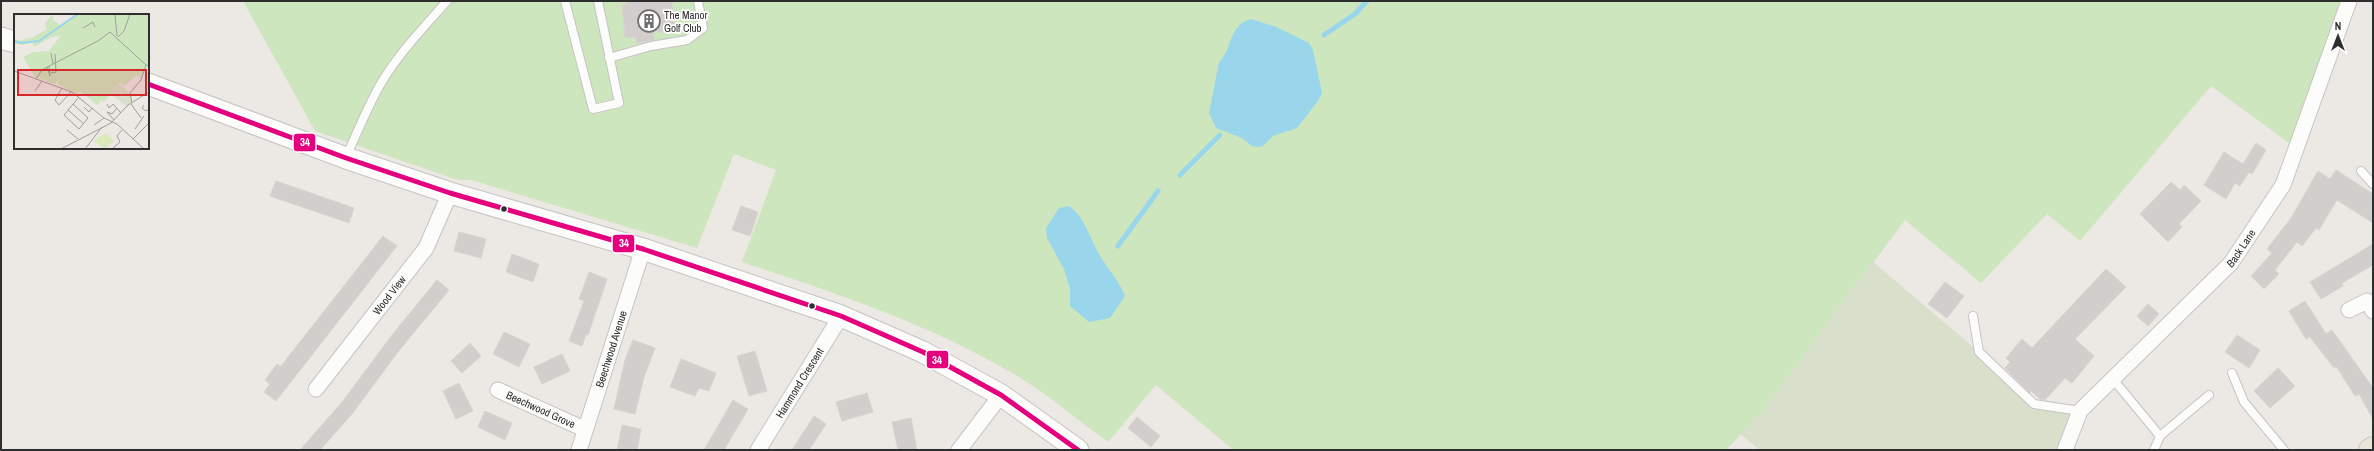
<svg xmlns="http://www.w3.org/2000/svg" width="2374" height="451" font-family="'Archivo Narrow',sans-serif">
<style>
.green{fill:#cee6be}
.cemetery{fill:#d8e0cc}
.water{fill:#99d6ec}
.lines{fill:none;stroke-linecap:round;stroke-linejoin:round}
.stream{stroke:#99d6ec;stroke-width:5}
.building{fill:#d1cecb;stroke:#d7d4d0}
.lane-casing{stroke:#c5c4c5;stroke-width:10}
.street-casing{stroke:#c5c4c5;stroke-width:17}
.secondary-casing{stroke:#c5c4c5;stroke-width:23}
.primary-casing{stroke:#c6c5c4;stroke-width:24}
.lane{stroke:#fcfcfb;stroke-width:8}
.street{stroke:#fcfcfb;stroke-width:15}
.secondary{stroke:#fcfcfb;stroke-width:21}
.primary{stroke:#e8e4d6;stroke-width:22}
.bus-1-casing{stroke:#fff;stroke-width:8}
.bus-1{stroke:#e5007d;stroke-width:5}
.bus-dot{fill:#2e2e2e;stroke:#fff;stroke-width:1.5}
.labels{text-anchor:middle;dominant-baseline:central;stroke-width:3.5;stroke-linejoin:round;paint-order:stroke}
.poi-label{font-size:11px;fill:#2e2e2e;stroke:#fff;text-anchor:start}
.street-label{font-size:11px;fill:#2e2e2e;stroke:#fff}
.inset-river{fill:none;stroke:#99d6ec;stroke-width:2}
.inset-road{fill:none;stroke:#a09e9b;stroke-width:1}
.view{fill:#d62828;fill-opacity:0.15;stroke:#d62828;stroke-width:2}
.inset-edge{fill:none;stroke:#2e2e2e;stroke-width:2}
.line-badge{stroke:#fff;stroke-width:1.5}
.badge-label{font-size:11px;text-anchor:middle;font-weight:bold;fill:#fff}
</style>
<rect width="100%" height="100%" fill="#ece8e4"/>
<path class="green" d="M243 1H2346L2289 143 2211 86 2080 241 2047 214 1981 283 1905 220 1763 411 1726 450H1233L1156 385 1108 442C1077 420 1047 393 1014 374 927 323 838 294 742 262L776 170 734 154 697 248 471 180H458L315 131Z"/>
<path class="cemetery" d="M1872 261 1979 352 2034 404 2080 411 2065 450H1760L1740 434 1763 411Z"/>
<g class="water">
<path d="M1251 19 1274 26 1309 43 1313 50 1322 93 1318 101 1297 128 1273 136 1263 146 1259 147 1252 146 1242 138 1216 128 1209 113 1219 62C1233 49 1228 25 1251 19Z"/>
<path d="M1069 206C1085 218 1089 236 1099 254 1107 269 1118 278 1125 296L1110 318 1089 322 1070 306V289L1064 269 1047 238 1046 228 1059 208Z"/>
</g>
<g class="lines">
<g class="stream">
<path d="M1324 35 1355 14 1367 1"/>
<path d="M1180 175 1220 135"/>
<path d="M1118 246 1158 191"/>
</g>
</g>
<g class="building">
<path d="M627 1H672L675 30 653 32 654 40 643 42 637 43 636 37 625 38 622 5 627 4Z"/>
<path d="M2256 143 2266 150 2252 174 2249 172 2240 186 2235 183 2226 199 2204 185 2224 152 2243 164Z"/>
<path d="M2336 170 2373 194V223L2337 200 2319 230 2316 228 2302 246 2297 242 2275 270 2279 274 2264 289 2251 276 2272 253 2267 249 2291 218 2318 171 2330 179Z"/>
<path d="M276 181 354 208 349 223 270 196Z"/>
<path d="M2171 182 2180 190 2184 185 2201 201 2179 224 2182 227 2168 242 2140 214Z"/>
<path d="M741 206 758 212 750 236 732 230Z"/>
<path d="M459 232 486 239 481 258 454 251Z"/>
<path d="M383 236 397 246 276 401 264 392 270 384 265 380 277 364 281 366Z"/>
<path d="M2373 244V265L2342 283 2343 286 2321 299 2310 282Z"/>
<path d="M512 254 539 264 533 282 506 272Z"/>
<path d="M2106 269 2126 287 2075 339 2094 356 2072 383 2065 378 2045 400 2040 399 2031 391 2030 393 2005 368 2010 362 2006 358 2022 339 2032 348Z"/>
<path d="M589 272 607 279 588 335 586 334 582 346 569 341 584 301 579 299Z"/>
<path d="M437 280 449 290 397 353 352 414 320 450H300L343 401 392 335Z"/>
<path d="M1945 282 1964 296 1947 318 1928 304Z"/>
<path d="M2305 301 2326 334 2332 330 2373 388V419L2359 394 2355 396 2336 366 2334 368 2310 337 2306 339 2289 311Z"/>
<path d="M2148 304 2159 314 2148 326 2137 316Z"/>
<path d="M504 332 530 344 519 367 493 354Z"/>
<path d="M2237 335 2260 350 2249 368 2225 352Z"/>
<path d="M633 340 655 348 644 377 635 414 614 409 625 360Z"/>
<path d="M470 343 481 356 462 373 451 361Z"/>
<path d="M755 351 767 391 749 396 737 356Z"/>
<path d="M562 354 570 371 542 384 534 367Z"/>
<path d="M681 359 716 373 709 391 699 388 695 396 670 387Z"/>
<path d="M2278 368 2295 386 2270 408 2254 391Z"/>
<path d="M459 383 473 411 456 419 443 391Z"/>
<path d="M867 393 873 412 842 421 836 402Z"/>
<path d="M733 400 748 409 724 450H704Z"/>
<path d="M485 411 512 423 505 440 478 427Z"/>
<path d="M814 416 826 424 809 450H792Z"/>
<path d="M1137 417 1160 436 1151 447 1128 428Z"/>
<path d="M911 418 917 450H898L892 422Z"/>
<path d="M622 425 641 429 637 450H617Z"/>
</g>
<g class="lines">
<g class="lane-casing">
<g id="lane">
<path d="M565 1 593 109 619 103 598 1"/>
<path d="M609 58 651 46 687 40 703 28 698 1"/>
<path d="M346 157C357 133 367 108 380 85 398 54 424 27 447 1"/>
<path d="M2361 171 2373 184"/>
<path d="M1973 316 1979 352 2034 404 2080 411"/>
<path d="M2232 373 2244 402 2284 450"/>
<path d="M2112 378 2160 436 2154 450"/>
<path d="M2160 436 2209 395"/>
</g>
</g>
<g class="street-casing">
<g id="street">
<path d="M2349 310 2367 301 2373 311"/>
<path id="s1" d="M316 389 426 248 450 193"/>
<path id="s2" d="M498 390 584 429"/>
<path id="s3" d="M579 450 643 249"/>
<path id="s4" d="M758 450 841 316"/>
<path d="M959 450 1001 395"/>
<path id="s5" d="M2065 450 2080 411 2231 263 2283 185 2349 1"/>
</g>
</g>
<g class="secondary-casing">
<g id="secondary">
<path d="M1 38 15 42"/>
<path d="M148 84 346 158 450 193 643 249 841 316 923 352 1001 395 1078 450"/>
</g>
</g>
<g class="primary-casing">
<path id="primary" d="M2370 450 2373 448"/>
</g>
<use href="#lane" class="lane"/>
<use href="#street" class="street"/>
<use href="#secondary" class="secondary"/>
<use href="#primary" class="primary"/>
<g class="bus-1-casing">
<path id="bus-1" d="M148 84 346 158 450 193 643 249 841 316 923 352 1001 395 1078 450"/>
</g>
<use href="#bus-1" class="bus-1"/>
</g>
<defs>
<g id="building-ring" transform="scale(1.15)"><circle r="9.5" fill="#fff" stroke="#706f6e" stroke-width="1.5"/><path d="M-4-6H4V6H1V3H-1V6H-4ZM-2.5-4.3h1.7v1.8h-1.7ZM.8-4.3h1.7v1.8H.8ZM-2.5-1h1.7V.8h-1.7ZM.8-1h1.7V.8H.8Z" fill="#706f6e"/></g>
</defs>
<g fill-rule="evenodd">
<use href="#building-ring" x="649" y="21"/>
</g>
<g class="bus-dot">
<circle cx="504" cy="209" r="3.5"/>
<circle cx="812" cy="306" r="3.5"/>
</g>
<g class="labels">
<g class="poi-label">
<text x="664" y="15">The Manor<tspan x="664" dy="13">Golf Club</tspan></text>
</g>
<g class="street-label">
<text stroke="none"><textPath href="#s5" startOffset="271">Back Lane</textPath></text>
<text stroke="none"><textPath href="#s1" startOffset="119">Wood View</textPath></text>
<text stroke="none"><textPath href="#s3" startOffset="106">Beechwood Avenue</textPath></text>
<text stroke="none"><textPath href="#s4" startOffset="79">Hammond Crescent</textPath></text>
<text stroke="none"><textPath href="#s2" startOffset="47">Beechwood Grove</textPath></text>
</g>
</g>
<g transform="translate(14 14)">
<rect width="135" height="135" fill="#ece8e4"/>
<path d="M39 0V6L46 11 62 0H135V48L127 64 123 61 110 72 106 68 90 88 87 86 83 91 66 77 63 80 44 70 45 65 41 70 21 63 9 43 19 38 35 37 47 21 36 24 20 33 19 28 9 31 0 29V24L5 27 19 23 33 15 31 9Z" fill="#cee6be"/>
<path d="M105 70 116 79 118 89 113 93 97 80Z" fill="#d8e0cc"/>
<path d="M92 119 100 127 91 135 79 127Z" fill="#d9eabb"/>
<path class="inset-river" d="M0 27 7 29 25 27 64 0"/>
<path class="inset-road" d="M101 0 103 22M69 14 79 8 81 13M104 23 110 17 116 0M39 50 84 27 96 18 132 51M33 53 36 62 35 52M0 57 58 78 90 104 103 110 130 135M37 59 42 58 41 40M22 65 28 56 39 50 37 39M48 74 41 86 45 91 57 78M21 77 28 67M118 89 116 79 127 66 132 51 135 52M59 90 74 104 65 115 50 101 65 83M93 90 95 94 99 90 107 99M117 90 127 104M130 91 128 94 132 97 135 95M70 93 75 98 78 94M54 96 70 110M100 106 93 98 98 100 103 94M80 111 90 104M121 115 130 102M53 116 64 125M119 125 135 109M47 135 97 109 114 91 135 78M71 135 88 113M98 135 106 128 103 122 108 116"/>
<path class="view" d="M4 56H132V81H4Z"/>
<rect width="135" height="135" class="inset-edge"/>
</g>
<g class="line-badge">
<rect x="293" y="133" width="23" height="19" rx="4" fill="#e5007d"/>
<rect x="612" y="234" width="23" height="19" rx="4" fill="#e5007d"/>
<rect x="926" y="350" width="23" height="19" rx="4" fill="#e5007d"/>
</g>
<g class="badge-label">
<text x="305" y="146">34</text>
<text x="624" y="247">34</text>
<text x="937" y="364">34</text>
</g>
<rect width="2374" height="451" fill="none" stroke="#2e2e2e" stroke-width="4"/>
<g transform="translate(2338 36)" stroke="#ffffff" stroke-width="3" paint-order="stroke">
<path d="M0-3L7 15L0 10L-7 15Z" fill="#2e2e2e"/>
<text y="-6" font-size="11" font-weight="bold" text-anchor="middle" fill="#2e2e2e">N</text>
</g>
</svg>
